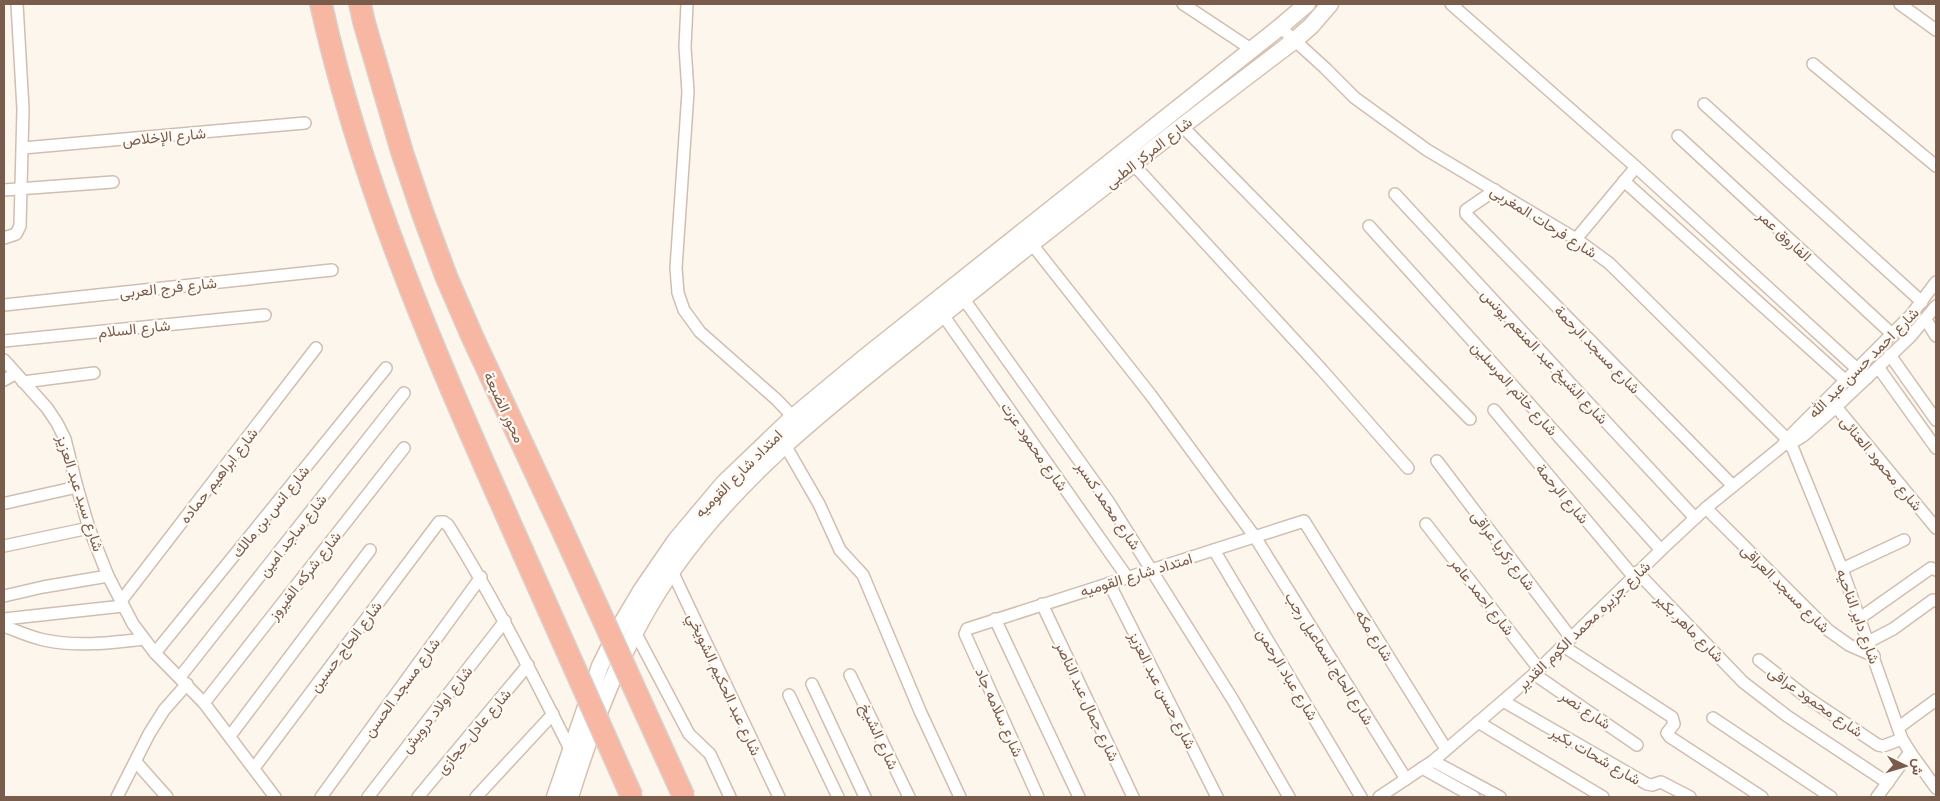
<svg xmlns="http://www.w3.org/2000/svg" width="1940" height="801" font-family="Lato,Vazirmatn,sans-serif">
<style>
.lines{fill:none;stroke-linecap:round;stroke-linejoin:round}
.street-casing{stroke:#d1beb0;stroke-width:14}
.secondary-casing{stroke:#d6c0b0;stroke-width:19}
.highway-casing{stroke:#dad1cd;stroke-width:24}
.street{stroke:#fff;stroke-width:11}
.secondary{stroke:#fff;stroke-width:16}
.highway{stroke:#f7b7a3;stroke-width:21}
.highway-bridge-casing{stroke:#dad1cd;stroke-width:24;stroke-linecap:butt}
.highway-bridge{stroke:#f7b7a3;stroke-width:21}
.labels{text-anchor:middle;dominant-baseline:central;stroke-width:4.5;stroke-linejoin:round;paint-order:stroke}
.street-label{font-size:15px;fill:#7a5c4d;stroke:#fffaf3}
</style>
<rect width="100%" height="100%" fill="#fdf6ec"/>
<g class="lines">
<g class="street-casing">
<g id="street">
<path d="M687 4 685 47 688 92 676 268 678 293 684 310 700 332 777 400 793 417"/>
<path d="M1183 4 1251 49"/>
<path d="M1451 4 1636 167 1867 378"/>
<path d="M1900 4 1936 30"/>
<path d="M1280 27 1325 68 1355 98 1427 150 1576 239 1609 263 1787 439 1791 444 1842 569 1902 739 1910 752 1936 788"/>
<path d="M1813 64 1936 166"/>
<path d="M1704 104 1922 302"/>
<path d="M1181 125 1470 419"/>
<path d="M1678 136 1892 334"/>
<path d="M23 148 305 123"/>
<path d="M1133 164 1322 370 1408 468"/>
<path d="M1624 181 1846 381"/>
<path d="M4 190 113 182"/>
<path d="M1495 190 1466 210V214L1733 486"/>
<path d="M1395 194 1695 518"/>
<path d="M1369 226 1661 550"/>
<path d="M4 238 16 234 20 226 23 109 17 4"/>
<path d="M1576 239 1636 167"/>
<path d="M1031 243 1150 394 1255 537 1406 779"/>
<path d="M963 298 1108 501 1233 700 1289 797"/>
<path d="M4 305 332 270"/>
<path d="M943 315 1127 577"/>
<path d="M1926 320 1936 336"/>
<path d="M4 341 265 315"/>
<path d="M1890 355 1936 420"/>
<path d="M4 360 47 408 57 423 65 439 77 487 89 528 108 576 133 624 155 653 204 703 275 797"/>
<path d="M1878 367 1936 448"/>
<path d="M4 380 15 374"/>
<path d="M23 382 94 373"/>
<path d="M1832 402 1936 528"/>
<path d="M1494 410 1633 576"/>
<path d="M785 445 819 504 840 550 863 575 920 711 960 797"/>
<path d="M1788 445 1803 436 1836 407 1910 337 1936 306"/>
<path d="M1437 461 1571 638"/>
<path d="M6 503 77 487"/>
<path d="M1706 508 1828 630 1849 645 1874 656"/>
<path d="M1426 524 1539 669"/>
<path d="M4 546 89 528"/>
<path d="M1214 550 1361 797"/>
<path d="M1842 569 1904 540"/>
<path d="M672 571 779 797"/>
<path d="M1637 572 1743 682 1787 716 1888 783"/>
<path d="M1109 583 1217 797"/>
<path d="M4 596 43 587 108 576"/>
<path d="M121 601 316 348"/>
<path d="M1042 604 1133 797"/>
<path d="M1860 618 1931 568 1936 570"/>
<path d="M4 619 123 606"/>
<path d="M995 619 1079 797"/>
<path d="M4 626C17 631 30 637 44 640 76 647 111 643 144 639"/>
<path d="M635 632 689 734 710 754 730 797"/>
<path d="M1868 642 1893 629 1933 600 1936 601"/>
<path d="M1563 646 1672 717 1674 724 1667 733 1670 737 1762 797"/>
<path d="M155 653 386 368"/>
<path d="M1759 660 1805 696 1878 745 1883 746 1902 739"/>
<path d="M1534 674 1637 745"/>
<path d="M850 675 909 797"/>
<path d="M180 677 404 393"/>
<path d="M812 684 865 797"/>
<path d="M789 695 838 797"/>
<path d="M1503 701 1647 784 1652 785 1661 782 1690 797"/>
<path d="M204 703 404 448"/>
<path d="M1713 718 1831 797"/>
<path d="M1478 722 1603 797"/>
<path d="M1899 727 1936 700"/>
<path d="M230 736 370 550"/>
<path d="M1433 761 1500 797"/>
<path d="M136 762 167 797"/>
<path d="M254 768 439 522H444L448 525C494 599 533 675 572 753"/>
<path d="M1422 768 1474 797"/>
<path d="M117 797 149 734 164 710 187 684"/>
<path d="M321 797 481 577"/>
<path d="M368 797 505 621"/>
<path d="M418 797 528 665"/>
<path d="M476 797 553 714"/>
<path d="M1038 797 965 634 967 629 1304 521 1446 749"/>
<path d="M1379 797 1433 761 1503 701 1534 674 1661 550 1706 508 1781 447 1792 434 1911 315 1936 282"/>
<path d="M1877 797 1910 752"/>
</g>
</g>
<g class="secondary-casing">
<g id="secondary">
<path d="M555 797 600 666 619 628 641 591 676 540 724 483 793 417 864 358 1280 27 1307 4"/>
<path d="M570 797C595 717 625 637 674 568 743 470 838 399 930 325 1050 228 1172 133 1295 40L1311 26 1330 4"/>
</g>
</g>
<g class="highway-casing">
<g id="highway">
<path d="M321 4C363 194 443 372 522 550"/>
<path d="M360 4 364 22 402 152 423 214 446 276 472 336 561 527"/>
</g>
</g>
<use href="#street" class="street"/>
<use href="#secondary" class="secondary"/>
<use href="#highway" class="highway"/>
<g class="highway-bridge-casing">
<g id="highway-bridge">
<path d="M561 527 684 797"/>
<path d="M522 550 632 797"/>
</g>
</g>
<use href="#highway-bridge" class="highway-bridge"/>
</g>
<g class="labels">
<g class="street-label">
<text transform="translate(164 136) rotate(-5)">شارع الإخلاص</text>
<text transform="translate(1148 152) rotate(-38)">شارع المركز الطبى</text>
<text transform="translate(1544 221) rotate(32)">شارع فرحات المغربى</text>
<text transform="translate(1785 235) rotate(43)">الفاروق عمر</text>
<text transform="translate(168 287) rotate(-6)">شارع فرج العربى</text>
<text transform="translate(134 328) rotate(-6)">شارع السلام</text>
<text transform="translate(1598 349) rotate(46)">شارع مسجد الرحمة</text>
<text transform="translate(1545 356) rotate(47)">شارع الشيخ عبد المنعم يونس</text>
<text transform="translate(1863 362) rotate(-45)">شارع احمد حسن عبد الله</text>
<text transform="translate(1515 388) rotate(48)">شارع خاتم المرسلين</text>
<text transform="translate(505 407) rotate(65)">محور الضبعة</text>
<text transform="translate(1035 446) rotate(55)">شارع محمود عزت</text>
<text transform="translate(1882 463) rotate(50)">شارع محمود العنائى</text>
<text transform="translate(738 473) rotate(-45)">امتداد شارع القوميه</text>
<text transform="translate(218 475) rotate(-52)">شارع ابراهيم حماده</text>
<text transform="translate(81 493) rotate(72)">شارع سيد عبد العزيز</text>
<text transform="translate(1563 493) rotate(50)">شارع الرحمة</text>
<text transform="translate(1109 505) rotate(56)">شارع محمد كسبر</text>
<text transform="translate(270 511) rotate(-51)">شارع انس بن مالك</text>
<text transform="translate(292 535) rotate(-52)">شارع ساجد امين</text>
<text transform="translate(1504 550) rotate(53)">شارع زكريا عراقى</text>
<text transform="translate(1136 574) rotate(-17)">امتداد شارع القوميه</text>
<text transform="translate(304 575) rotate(-52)">شارع شركه الفيروز</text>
<text transform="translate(1786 588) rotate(45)">شارع مسجد العراقى</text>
<text transform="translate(1483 596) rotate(52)">شارع احمد عامر</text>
<text transform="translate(1859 616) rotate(70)">شارع داير الناحيه</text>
<text transform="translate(1583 625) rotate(-44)">شارع جزيره محمد الكوم القدير</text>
<text transform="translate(1690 627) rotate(45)">شارع ماهر بكير</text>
<text transform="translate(1375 635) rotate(58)">شارع مكه</text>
<text transform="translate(345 646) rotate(-53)">شارع الحاج حسين</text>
<text transform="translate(1330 658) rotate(58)">شارع الحاج اسماعيل رجب</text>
<text transform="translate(1288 674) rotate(59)">شارع عباد الرحمن</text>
<text transform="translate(725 684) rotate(65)">شارع عبد الحكيم الشويخي</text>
<text transform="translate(401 687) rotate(-54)">شارع مسجد الحسن</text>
<text transform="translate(1163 690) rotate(63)">شارع حسن عبد العزيز</text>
<text transform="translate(1088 701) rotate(65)">شارع جمال عبد الناصر</text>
<text transform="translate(1816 701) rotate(35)">شارع محمود عراقى</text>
<text transform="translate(436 709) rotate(-52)">شارع اولاد درويش</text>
<text transform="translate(1586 709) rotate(34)">شارع نصر</text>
<text transform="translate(1000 712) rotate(66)">شارع سلامه جاد</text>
<text transform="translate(473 731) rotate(-50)">شارع عادل حجازى</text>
<text transform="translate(880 736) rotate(65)">شارع الشيخ</text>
<text transform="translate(1596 755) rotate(30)">شارع شحات بكير</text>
</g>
</g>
<rect width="1940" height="801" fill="none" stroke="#7a5c4d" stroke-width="10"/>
<g transform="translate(1905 766) rotate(95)" stroke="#fffaf3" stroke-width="4" paint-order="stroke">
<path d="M0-4L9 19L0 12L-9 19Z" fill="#7a5c4d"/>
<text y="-8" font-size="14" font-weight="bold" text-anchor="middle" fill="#7a5c4d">ش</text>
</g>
</svg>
